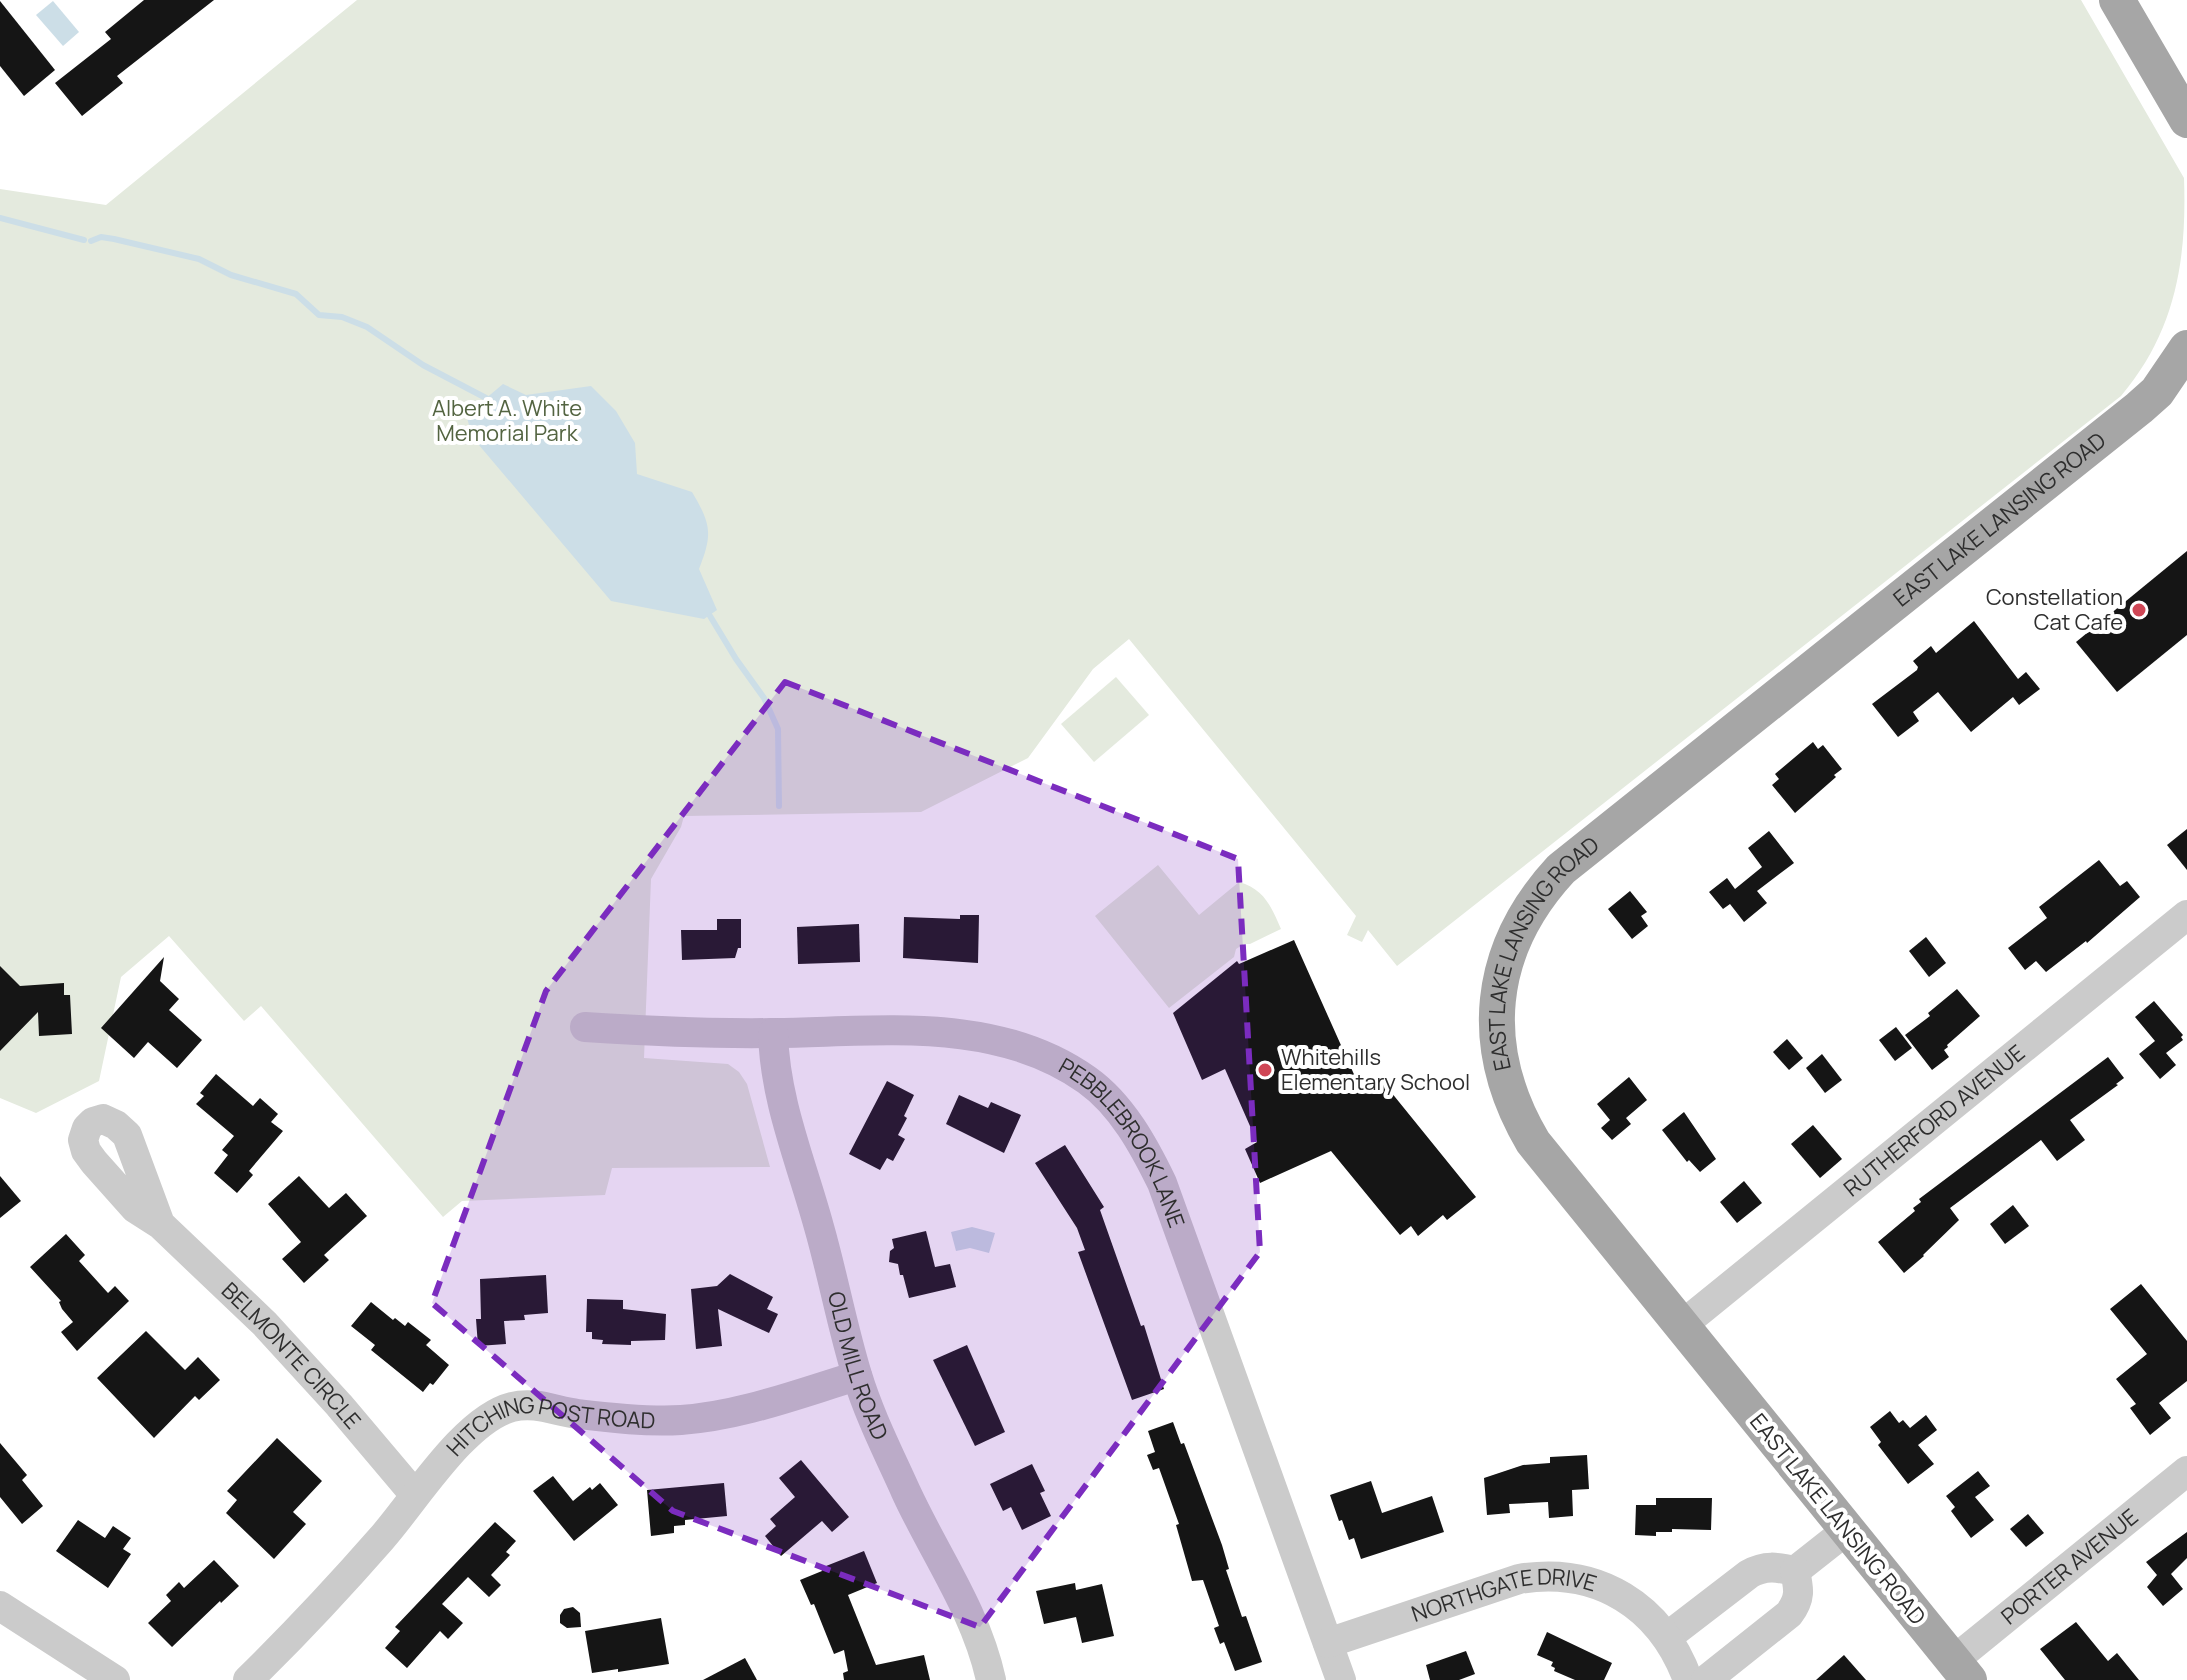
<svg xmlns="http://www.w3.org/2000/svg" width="2187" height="1680" font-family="Manrope,sans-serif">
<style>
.green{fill:#e4eade}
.water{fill:#ccdee7}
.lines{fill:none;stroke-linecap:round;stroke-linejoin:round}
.stream{stroke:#ccdee7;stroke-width:6}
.building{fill:#151515}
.minor{stroke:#cbcbcb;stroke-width:30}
.major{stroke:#a6a6a6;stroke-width:36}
.marked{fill:#7b2cbf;fill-opacity:0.2;stroke:#7b2cbf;stroke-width:6;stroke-dasharray:16 10;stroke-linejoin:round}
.poi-dot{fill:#cf4655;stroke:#fff;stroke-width:3}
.labels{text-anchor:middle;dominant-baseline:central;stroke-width:8;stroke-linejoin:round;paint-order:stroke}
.park-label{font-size:22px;fill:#536441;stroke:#fff}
.street-label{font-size:22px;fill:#2e2e2e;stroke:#fff}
.poi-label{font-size:22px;fill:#2e2e2e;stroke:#fff;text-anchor:end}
</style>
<rect width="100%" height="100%" fill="#fff"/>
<g class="green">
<path d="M357 0H2081L2184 178C2187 262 2175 332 2121 396L1397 966 1368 930 1362 942 1347 935 1356 916 1129 639 1093 669 1028 758 921 812 684 816 681 827 651 879 644 1058 728 1064 739 1072 747 1084 770 1167 612 1168 605 1195 462 1201 443 1217 261 1006 244 1021 169 936 121 977 99 1081 36 1113 0 1098V189L106 205Z"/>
<path d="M1116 677 1149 715 1094 762 1061 724Z"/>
<path d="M1158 865 1199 915 1239 882C1264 889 1271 906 1281 929L1250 944H1244L1236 949 1234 957 1169 1008 1095 916Z"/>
</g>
<g class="water">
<path d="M53 1 79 32 63 46 36 15Z"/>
<path d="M503 384 526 395 591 386 616 411 635 443 637 474 692 492C711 524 713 534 699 569L717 610 704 619 611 601 473 438 466 415Z"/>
<path d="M972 1227 995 1233 989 1253 970 1248 956 1251 951 1232Z"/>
</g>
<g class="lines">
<g class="stream">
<path d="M0 218 84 240"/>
<path d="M91 241 101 237 114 239 199 259 231 275 296 294 319 315 342 317 367 327 423 365 486 398"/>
<path d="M710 616 736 659 764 698 778 729 779 806"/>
</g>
</g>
<g class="building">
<path d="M144 0H214L117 76 123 83 82 116 55 83 111 39 105 32Z"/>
<path d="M0 1 55 70 24 96 0 66Z"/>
<path d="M2187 551V635L2117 692 2076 642Z"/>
<path d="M1974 621 2018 679 2026 672 2040 689 2019 705 2013 697 1971 732 1938 692 1913 712 1919 721 1898 737 1872 704 1917 670 1918 667 1913 661 1931 646 1936 653Z"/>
<path d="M1813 742 1818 749 1823 745 1842 769 1834 775 1836 777 1795 813 1772 785 1779 779 1775 774Z"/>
<path d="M2187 829V870L2167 845Z"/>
<path d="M1769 831 1794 863 1757 891 1767 903 1744 922 1730 904 1723 909 1709 892 1727 878 1735 889 1762 867 1748 848Z"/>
<path d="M2099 860 2120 886 2127 881 2140 897 2087 943 2086 941 2046 972 2036 961 2025 970 2008 948 2047 918 2039 907Z"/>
<path d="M1630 891 1647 912 1641 916 1648 926 1632 939 1608 909Z"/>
<path d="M960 915H979L978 963 903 958 904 917 960 919Z"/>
<path d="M717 919H741V948H738L735 958 682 960 681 930H717Z"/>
<path d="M859 924 860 962 798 964 797 927Z"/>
<path d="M1926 937 1946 963 1929 977 1909 951Z"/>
<path d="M1294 940 1361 1090 1378 1076 1476 1197 1447 1220 1443 1215 1418 1236 1411 1226 1400 1235 1331 1151 1260 1183 1245 1149 1257 1142 1225 1069 1202 1080 1173 1013 1237 961 1239 964Z"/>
<path d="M164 957 160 981 179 999 169 1010 202 1040 177 1068 148 1042 134 1058 101 1028Z"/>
<path d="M0 966 20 986 64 983V995H70L72 1034 39 1036 38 1012 0 1051Z"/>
<path d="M1957 989 1980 1016 1947 1045 1948 1047 1944 1050 1949 1057 1932 1070 1905 1035 1930 1016 1928 1013Z"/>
<path d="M2154 1001 2183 1035 2181 1037 2183 1040 2166 1053 2176 1065 2160 1079 2139 1054 2155 1041 2135 1017Z"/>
<path d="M1896 1027 1912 1048 1895 1061 1879 1040Z"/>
<path d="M1787 1039 1803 1058 1789 1070 1773 1052Z"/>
<path d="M1822 1054 1842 1080 1825 1093 1806 1068Z"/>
<path d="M2108 1057 2124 1078 2116 1084 2118 1085 2070 1120 2085 1140 2057 1161 2041 1140 1950 1208 1959 1220 1923 1255 1924 1256 1904 1273 1878 1242 1915 1211 1913 1208 1921 1202 1919 1199Z"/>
<path d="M216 1074 253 1106 260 1098 278 1114 271 1122 283 1131 249 1171 253 1175 237 1193 214 1173 228 1155 222 1150 234 1136 196 1104 204 1096 200 1093Z"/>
<path d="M1629 1077 1647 1100 1626 1118 1631 1124 1612 1140 1601 1128 1610 1120 1597 1104Z"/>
<path d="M887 1081 914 1095 904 1116 907 1118 898 1135 905 1139 893 1161 887 1158 880 1170 849 1154Z"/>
<path d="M959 1095 988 1108 991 1102 1021 1115 1004 1153 946 1124Z"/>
<path d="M1684 1112 1716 1159 1700 1172 1689 1160 1687 1162 1662 1130Z"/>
<path d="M1813 1125 1842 1159 1820 1178 1791 1144Z"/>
<path d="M1065 1145 1104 1207 1100 1210 1141 1326 1144 1325 1164 1389 1132 1400 1078 1252 1085 1250 1077 1228 1035 1163Z"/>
<path d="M0 1176 21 1201 0 1218Z"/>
<path d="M299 1176 329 1208 346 1193 367 1216 324 1255 329 1260 304 1283 282 1259 301 1242 268 1204Z"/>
<path d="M1744 1181 1762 1203 1737 1223 1720 1202Z"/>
<path d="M2013 1205 2029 1226 2005 1244 1990 1224Z"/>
<path d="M926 1231 935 1267 950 1264 956 1287 909 1298 903 1275H900L898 1264 889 1262 890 1251 894 1248 892 1239Z"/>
<path d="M66 1234 85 1255 79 1261 108 1293 115 1286 129 1301 77 1351 61 1332 73 1322 62 1309 59 1302 61 1301 30 1267Z"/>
<path d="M730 1274 773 1297 767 1309 778 1314 769 1333 718 1309 722 1346 696 1349 691 1289 717 1286Z"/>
<path d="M546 1275 548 1313 524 1315 525 1320 504 1321 506 1344 478 1346 476 1319H481L480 1279Z"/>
<path d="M2141 1284 2187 1341V1381L2159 1403 2171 1418 2150 1435 2130 1408 2136 1404 2116 1379 2147 1354 2110 1309Z"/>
<path d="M587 1299 623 1300V1309L666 1314 665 1340 631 1341V1345L602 1344 603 1340 592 1339V1332H586Z"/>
<path d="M371 1302 393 1320 395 1318 405 1326 408 1322 431 1340 426 1345 449 1365 433 1385 430 1383 423 1392 371 1350 375 1345 351 1326Z"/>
<path d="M146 1331 185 1370 198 1357 220 1380 199 1400 195 1396 154 1438 97 1378Z"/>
<path d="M967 1345 1005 1432 975 1446 933 1360Z"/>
<path d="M1890 1411 1899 1423 1903 1420 1910 1428 1926 1415 1937 1430 1918 1445 1934 1464 1908 1484 1878 1445 1881 1442 1870 1427Z"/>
<path d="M1173 1422 1181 1444 1184 1443 1222 1545 1229 1569 1226 1570 1242 1617 1246 1616 1262 1662 1235 1671 1224 1642 1220 1644 1214 1628 1219 1626 1203 1580 1192 1581 1176 1525 1179 1524 1159 1468 1153 1470 1147 1455 1155 1452 1148 1431Z"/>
<path d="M277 1438 322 1481 293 1512 306 1524 274 1559 226 1513 237 1500 227 1491Z"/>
<path d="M0 1443 27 1475 22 1480 43 1506 22 1524 0 1497Z"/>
<path d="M1587 1455 1589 1489 1572 1490 1573 1516 1549 1518 1548 1502 1509 1504 1510 1513 1487 1515 1484 1478 1523 1465 1550 1463V1457Z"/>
<path d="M801 1460 849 1517 832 1532 822 1521 781 1556 765 1536 776 1526 770 1519 795 1497 779 1478Z"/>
<path d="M1032 1464 1045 1491 1040 1493 1051 1516 1022 1530 1011 1507 1003 1511 990 1484Z"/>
<path d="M1978 1471 1990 1486 1975 1497 1994 1520 1971 1538 1951 1511 1955 1507 1946 1496Z"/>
<path d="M553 1476 573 1501 590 1487 592 1490 600 1483 618 1505 574 1541 533 1491Z"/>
<path d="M1371 1481 1382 1513 1432 1496 1444 1532 1361 1559 1354 1538 1349 1540 1342 1520 1339 1521 1330 1495Z"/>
<path d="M724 1483 727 1516 685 1520V1525L674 1526V1533L651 1536 647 1490Z"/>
<path d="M1656 1498H1712L1711 1530 1672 1529V1532H1656V1536L1635 1535 1636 1505H1656Z"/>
<path d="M2028 1514 2044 1533 2026 1547 2010 1529Z"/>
<path d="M78 1520 105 1538 113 1526 131 1538 123 1549 131 1554 108 1588 56 1551Z"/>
<path d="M495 1522 516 1541 506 1552 510 1555 491 1575 501 1585 489 1597 468 1577 442 1604 463 1623 448 1639 440 1631 407 1668 385 1648 400 1631 395 1627Z"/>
<path d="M2187 1532V1558L2171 1574 2183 1589 2163 1606 2147 1587 2157 1575 2146 1562Z"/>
<path d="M864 1551 877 1583 848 1595 876 1665 924 1655 930 1680H844L843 1673 848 1671 844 1650 834 1654 814 1604 811 1605 800 1580 822 1571 821 1568Z"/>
<path d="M214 1560 239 1586 221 1603 220 1601 172 1647 148 1623 171 1601 166 1595 179 1582 184 1588Z"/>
<path d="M1075 1583 1076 1590 1102 1584 1114 1636 1082 1643 1076 1617 1044 1624 1036 1591Z"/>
<path d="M573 1607 580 1613 581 1627 567 1628 560 1623V1615L564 1609Z"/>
<path d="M661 1618 669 1664 618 1672V1669L592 1673 585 1631Z"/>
<path d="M2076 1622 2108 1661 2117 1653 2139 1680H2065L2040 1649Z"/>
<path d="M1547 1632 1612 1663 1604 1680H1575L1554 1671 1555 1668 1551 1666 1553 1662 1537 1655Z"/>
<path d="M1466 1651 1475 1674 1459 1680H1430L1426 1665Z"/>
<path d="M1844 1655 1866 1680H1816Z"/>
<path d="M745 1658 757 1680H703Z"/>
</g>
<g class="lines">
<g class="minor">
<path id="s1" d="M585 1027C648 1031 711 1034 774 1033 879 1032 996 1015 1087 1080 1122 1105 1144 1146 1162 1183L1341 1680"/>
<path id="s2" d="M773 1033C775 1102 801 1161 819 1227 833 1276 842 1326 857 1375 869 1415 889 1454 906 1492 935 1555 976 1611 991 1680"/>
<path id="s3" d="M160 1224 127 1135 116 1125 103 1119 93 1122 87 1128 83 1140 86 1151 94 1162 135 1208 160 1224 265 1324 339 1405 415 1495"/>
<path id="s4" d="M1681 1326 2187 915"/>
<path d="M0 1606 115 1680"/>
<path d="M1667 1637 1749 1574C1765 1565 1777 1567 1795 1571L1847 1530"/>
<path id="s5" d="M1328 1643 1519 1579C1598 1566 1661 1606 1688 1680"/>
<path id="s6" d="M1953 1661 2187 1471"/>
<path id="s7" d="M248 1680C294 1635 339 1587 381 1539 414 1502 464 1419 512 1407 535 1401 555 1411 578 1414 611 1418 647 1422 681 1420 741 1416 800 1393 857 1376"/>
<path d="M1706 1680 1789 1614C1801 1598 1799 1589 1795 1571"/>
</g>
<g class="major">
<path d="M2117 0 2187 120"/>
<path id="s8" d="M1969 1680 1533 1142C1477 1047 1486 950 1561 869L2139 408 2157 392 2187 348"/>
</g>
</g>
<path class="marked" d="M785 682 1238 859 1260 1252 980 1627 673 1511 432 1303 546 991Z"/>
<g class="poi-dot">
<circle cx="2139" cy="610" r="8"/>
<circle cx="1265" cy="1070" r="8"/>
</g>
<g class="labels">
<g class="park-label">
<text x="507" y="408">Albert A. White<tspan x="507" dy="25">Memorial Park</tspan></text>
</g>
<g class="street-label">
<text stroke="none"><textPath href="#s8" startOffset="1550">EAST LAKE LANSING ROAD</textPath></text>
<text stroke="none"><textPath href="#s8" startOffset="902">EAST LAKE LANSING ROAD</textPath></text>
<text stroke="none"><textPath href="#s4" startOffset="326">RUTHERFORD AVENUE</textPath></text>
<text stroke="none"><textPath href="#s1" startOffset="584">PEBBLEBROOK LANE</textPath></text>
<text stroke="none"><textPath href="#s3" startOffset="458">BELMONTE CIRCLE</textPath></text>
<text stroke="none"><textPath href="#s2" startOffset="344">OLD MILL ROAD</textPath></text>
<text stroke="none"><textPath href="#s7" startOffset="416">HITCHING POST ROAD</textPath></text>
<text transform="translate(1838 1519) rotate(51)">EAST LAKE LANSING ROAD</text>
<text stroke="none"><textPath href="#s6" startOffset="150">PORTER AVENUE</textPath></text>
<text stroke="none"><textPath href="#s5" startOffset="184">NORTHGATE DRIVE</textPath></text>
</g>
<g class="poi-label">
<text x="2123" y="597">Constellation<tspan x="2123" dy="25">Cat Cafe</tspan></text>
<text x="1281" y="1057" text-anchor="start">Whitehills<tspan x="1281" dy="25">Elementary School</tspan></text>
</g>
</g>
</svg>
